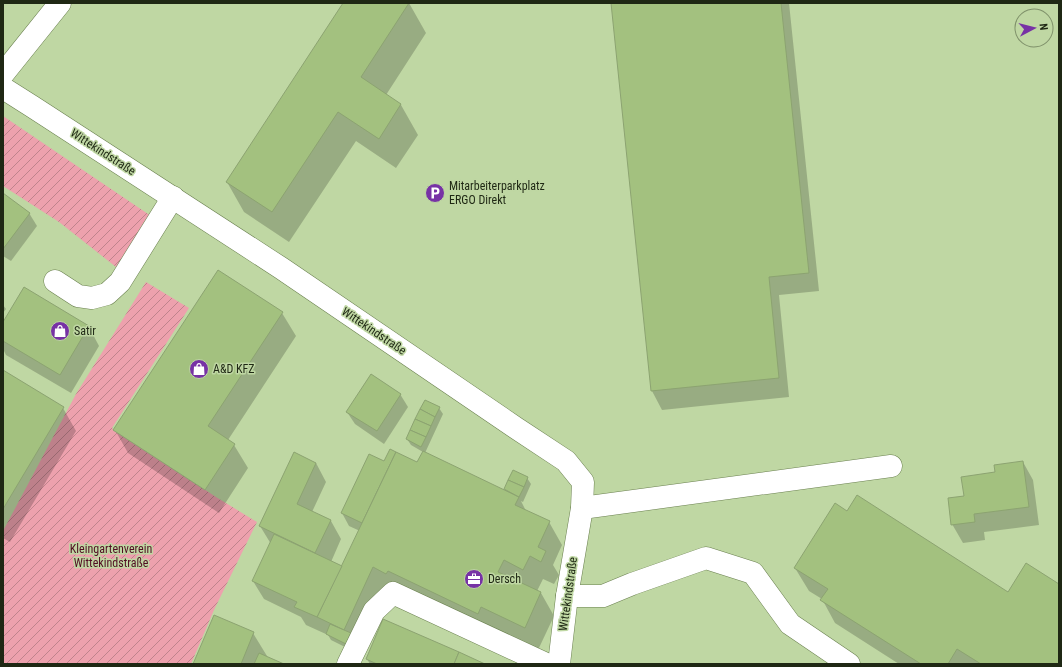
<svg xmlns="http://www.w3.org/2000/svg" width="1062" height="667" font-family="'Roboto Condensed',sans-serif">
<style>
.garden{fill:url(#garden-furrows)}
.shadow{fill:#0003}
.building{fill:#a3c17f;stroke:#8ca371}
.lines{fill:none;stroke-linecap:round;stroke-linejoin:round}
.minor-casing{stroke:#6b8150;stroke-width:23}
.minor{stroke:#fff;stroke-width:22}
.labels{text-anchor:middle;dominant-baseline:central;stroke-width:3;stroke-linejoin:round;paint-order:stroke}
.street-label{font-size:12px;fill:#1f2814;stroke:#bfd7a3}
.poi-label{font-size:12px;fill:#1f2814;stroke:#bfd7a3;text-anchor:start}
.park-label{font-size:12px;fill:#510c22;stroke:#bfd7a3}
</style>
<defs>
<pattern id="garden-furrows" width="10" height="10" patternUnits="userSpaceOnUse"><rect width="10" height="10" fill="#eda1ad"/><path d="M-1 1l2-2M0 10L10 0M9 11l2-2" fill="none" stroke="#bf838c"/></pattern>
</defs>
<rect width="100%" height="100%" fill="#bfd7a3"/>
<g class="garden">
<path d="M3 116 151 216 116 267 59 222 3 186Z"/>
<path d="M146 282 189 308 112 428 216 497 257 522 214 610 191 664H3V531L76 394Z"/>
</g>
<g class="shadow">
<path d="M344 3H409L426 33 386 95 401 105 418 135 396 168 356 141 289 242 244 212 227 182Z"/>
<path d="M612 3H789L819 291 779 295 789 397 662 410 652 391Z"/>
<path d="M3 195 29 213 37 226 11 261 3 256Z"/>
<path d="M24 288 89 327 99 346 71 393 6 355 3 349V324Z"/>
<path d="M3 305 6 309 3 313Z"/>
<path d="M282 313 296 336 228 440 234 445 248 468 219 513 128 453 115 430Z"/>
<path d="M3 372 63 408 76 431 10 542 3 538Z"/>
<path d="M400 394 408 407 384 444 355 424 347 412Z"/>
<path d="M439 408 443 414 425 453 506 492 505 489 527 478 531 484 523 502 521 501 526 511 549 522 562 545 553 565 559 575 554 584 543 579 537 591 541 593 554 616 538 650 387 590 357 653 331 640 328 635 306 625 301 617 264 599 253 581 271 544 260 526 316 463 326 482 312 512 331 521 341 539 331 562 342 567 360 531 349 526 342 513 385 463 391 450 418 463 423 452 411 445 407 439Z"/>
<path d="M1023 462 1033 480 1039 525 984 532 985 540 963 543 952 524 965 497 996 473Z"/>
<path d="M848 513 1009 593 1059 586V664H899L835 623 822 599 809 591 795 568Z"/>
<path d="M253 633 267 656 266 657 282 664H194Z"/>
<path d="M367 659 483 664H370Z"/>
</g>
<g class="building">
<path d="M343 3H409L361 77 401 104 379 139 338 112 272 212 226 182Z"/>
<path d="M611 3H781L809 273 769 277 779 378 651 391Z"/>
<path d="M3 193 30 213 3 249Z"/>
<path d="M218 270 283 312 208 426 235 444 205 490 113 430Z"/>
<path d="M24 287 89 326 60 375 3 341V322Z"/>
<path d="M3 370 64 407 3 509Z"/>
<path d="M371 374 401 394 377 431 346 412Z"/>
<path d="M425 400 440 407 435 417 420 409Z"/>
<path d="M420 409 435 417 431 426 415 419Z"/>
<path d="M415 419 431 426 426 437 410 430Z"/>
<path d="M410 430 426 437 421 447 406 439Z"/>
<path d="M390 449 396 452 362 523 341 513 369 454 384 461Z"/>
<path d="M423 451 519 497 515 505 550 521 538 547 546 551 541 562 530 556 523 570 504 560 498 572 541 592 525 628 481 607 478 614 388 571 386 574 373 567 344 630 317 617 396 452 417 462Z"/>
<path d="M294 452 316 463 297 504 331 520 315 553 259 526Z"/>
<path d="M1023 461 1029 507 974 514 975 522 951 525 948 498 964 496 961 477 995 472 994 465Z"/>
<path d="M513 470 528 477 524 487 508 480Z"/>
<path d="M508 480 524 487 519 497 504 489Z"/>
<path d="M857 495 1008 592 1026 563 1059 584V664H981L957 649 948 664H921L820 600 828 589 794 568 835 503 847 511Z"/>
<path d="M274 534 342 566 317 617 294 607 297 602 252 581Z"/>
<path d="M214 615 254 632 241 664H193Z"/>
<path d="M383 619 459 652 454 664H377L366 659Z"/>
<path d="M330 624 351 633 346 644 326 634Z"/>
<path d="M459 652 485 664H454Z"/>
<path d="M259 653 284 664H254Z"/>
</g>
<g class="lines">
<g class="minor-casing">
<g id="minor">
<path d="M3 74 60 3"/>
<path d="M3 88 33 107 281 268 516 428 566 461 583 482 582 508 567 596 559 664"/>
<path d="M55 281 78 296 92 298 107 294 120 282 173 197"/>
<path d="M582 508 891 466"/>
<path d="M567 596H603L632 584 706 558 753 573 790 624 849 664"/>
<path d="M348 664 374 611 393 593 546 664"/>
</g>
</g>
<use href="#minor" class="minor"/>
</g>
<defs>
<g id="parking-disc" transform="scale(1)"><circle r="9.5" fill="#7732a5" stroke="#bfd7a3"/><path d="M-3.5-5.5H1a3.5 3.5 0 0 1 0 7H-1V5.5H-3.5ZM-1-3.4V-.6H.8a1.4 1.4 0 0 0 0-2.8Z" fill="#fff"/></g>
<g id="shop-disc" transform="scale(1)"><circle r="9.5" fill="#7732a5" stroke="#bfd7a3"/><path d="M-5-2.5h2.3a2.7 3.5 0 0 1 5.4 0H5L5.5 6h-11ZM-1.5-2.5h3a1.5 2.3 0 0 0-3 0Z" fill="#fff"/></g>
<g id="office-disc" transform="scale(1)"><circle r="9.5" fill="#7732a5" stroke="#bfd7a3"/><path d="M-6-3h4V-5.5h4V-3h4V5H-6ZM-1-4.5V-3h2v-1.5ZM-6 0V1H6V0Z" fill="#fff"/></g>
</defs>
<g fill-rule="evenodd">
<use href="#parking-disc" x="435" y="193"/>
<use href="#shop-disc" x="60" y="331"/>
<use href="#shop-disc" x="199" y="369"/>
<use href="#office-disc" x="474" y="579"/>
</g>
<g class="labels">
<g class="street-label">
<text transform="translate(103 152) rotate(33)">Wittekindstraße</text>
<text transform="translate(374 331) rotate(34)">Wittekindstraße</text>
<text transform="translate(568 594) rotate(-82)">Wittekindstraße</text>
</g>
<g class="poi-label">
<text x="449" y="186">Mitarbeiterparkplatz<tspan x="449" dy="14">ERGO Direkt</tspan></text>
<text x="74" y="331">Satir</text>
<text x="213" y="369">A&amp;D KFZ</text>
<text x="488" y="579">Dersch</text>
</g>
<g class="park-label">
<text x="111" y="549">Kleingartenverein<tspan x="111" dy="14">Wittekindstraße</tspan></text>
</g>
</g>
<rect width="1062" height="667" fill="none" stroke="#1f2814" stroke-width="8"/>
<g transform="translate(1034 28) rotate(83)"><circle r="19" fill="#bfd7a3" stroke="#7f916a"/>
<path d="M0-3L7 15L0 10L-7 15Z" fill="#7732a5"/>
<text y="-6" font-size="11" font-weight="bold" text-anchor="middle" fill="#1f2814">N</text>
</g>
</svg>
